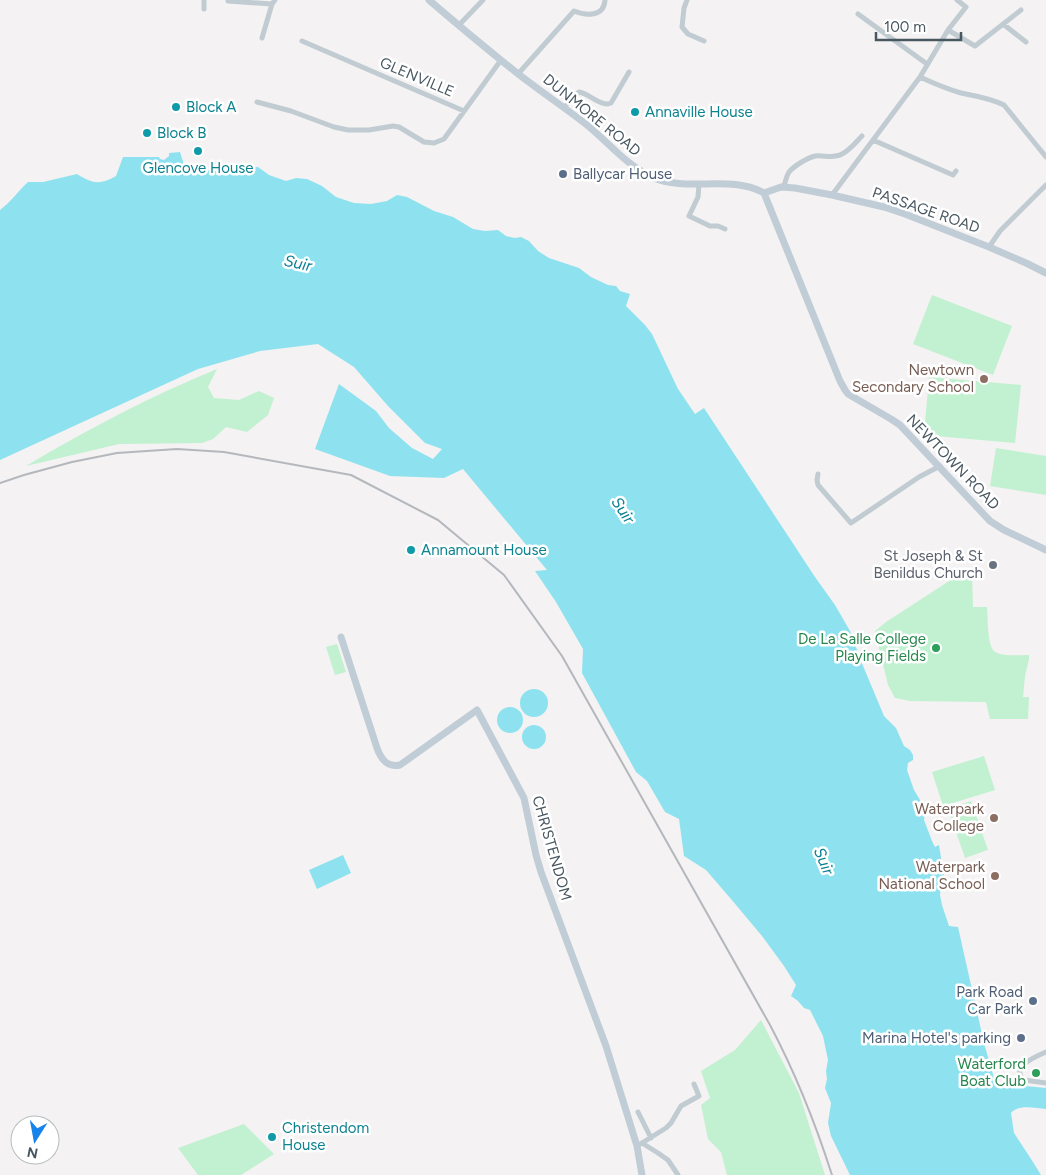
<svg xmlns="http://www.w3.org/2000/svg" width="1046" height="1175" viewBox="0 0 1046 1175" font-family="Figtree,sans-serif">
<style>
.green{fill:#c1f1d0}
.water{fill:#8ee2ef}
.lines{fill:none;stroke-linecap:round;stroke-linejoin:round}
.street{stroke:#c0cbd2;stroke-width:5}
.secondary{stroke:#c0ccd6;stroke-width:7}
.rail{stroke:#b4b8bd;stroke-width:2}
.culture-dot{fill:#0f9aa8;stroke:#fff;stroke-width:2}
.service-dot{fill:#5c6f8a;stroke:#fff;stroke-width:2}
.education-dot{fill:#8d6e63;stroke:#fff;stroke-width:2}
.worship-dot{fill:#6b7280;stroke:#fff;stroke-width:2}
.leisure-dot{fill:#2e9e5b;stroke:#fff;stroke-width:2}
.labels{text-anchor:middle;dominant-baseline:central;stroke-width:5;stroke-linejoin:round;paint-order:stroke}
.street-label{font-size:15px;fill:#495761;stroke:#fff}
.culture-label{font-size:15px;fill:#0d838f;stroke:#fff;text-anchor:start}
.service-label{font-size:15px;fill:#4e5e75;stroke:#fff;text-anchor:end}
.education-label{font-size:15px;fill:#785e54;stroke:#fff;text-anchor:end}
.worship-label{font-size:15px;fill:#5b616d;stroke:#fff;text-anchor:end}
.leisure-label{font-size:15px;fill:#27864d;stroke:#fff;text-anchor:end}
.water-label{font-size:16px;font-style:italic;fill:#0a8193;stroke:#fff}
</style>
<rect width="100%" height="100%" fill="#f4f2f2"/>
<path class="green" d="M932,295L1012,326L993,375L913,344Z
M217,369L208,387L214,398L239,400L259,391L274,398L268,415L247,432L226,427L213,439L202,443L119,444L26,466C88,429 151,396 217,369Z
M929,377L1021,385L1015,443L924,435Z
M996,448L1046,456V495L990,486Z
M963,572L972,574L973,607H987C988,617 987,644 994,651C1001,657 1020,655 1029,655V659L1025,676L1023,697H1029L1028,719H990L986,702L910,701L895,698L888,685L875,631L886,622Z
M337,644L346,672L335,675L326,647Z
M984,756L995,790L943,806L932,772Z
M971,801L988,850L965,858L948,809Z
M761,1020L799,1093L825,1175H727L721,1152L708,1139L701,1105L710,1098L701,1071L735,1050Z
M244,1124L274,1154L241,1175H198L178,1148Z"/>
<path class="water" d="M180,152L185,168L196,172L229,168L258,167L269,175L286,181L296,178L307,179L322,186L336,197L354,203L371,204L387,201L397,195L407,197L434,211L453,217L473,229L485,231L498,230L506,236L515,238L521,237L529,241L538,251L549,258L579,268L591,277L608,285L616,286L620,291L630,294L626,306L645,325L652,334L678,389L695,414L704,408L815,577L835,605L850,631L861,661L884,716L896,728L904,746L910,750L913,755V760L908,763L907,770L914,790L923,805L925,811L924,820L932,841L935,847L939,845L944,877L941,885L940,895L942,905L949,926L958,927L984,1043L994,1078L998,1083L1046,1088V1109C1035,1108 1018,1104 1011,1113L1014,1133L1033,1162L1041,1175H850L831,1136L828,1123L831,1103L825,1088L827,1079L826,1071L828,1060L823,1036L810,1010L804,1008L798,1001L791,996L796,985L784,966L762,936L731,899L706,870L684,856L679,819L665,812L647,781L636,772L582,673L583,649L556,602L535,571L547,570L463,469L444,478L390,476L315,449L339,384L376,411L389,428L412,448L433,459L442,449L425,443L388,406L354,367L318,344L260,351L198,369L0,460V210C11,202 18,191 28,182H43L77,174C93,184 100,185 116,176L123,157H159L160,159L164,160L169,156V153Z
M520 703a14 14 0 1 1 28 0a14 14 0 1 1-28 0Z
M497 720a13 13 0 1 1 26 0a13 13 0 1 1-26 0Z
M522 737a12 12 0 1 1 24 0a12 12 0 1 1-24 0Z
M343,855L351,873L317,889L309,870Z"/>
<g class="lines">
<path class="street" d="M687,0L684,8L682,27L688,34L704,41
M228,1L272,4
M204,9V0
M858,14L927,64
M1003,24L1026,42
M459,25L483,0
M948,30L975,46L1021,10
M262,38L272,4L275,0
M302,41L464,111
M518,74L574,11C586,16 604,17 605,0
M920,77C933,83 947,89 961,93C976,96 990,98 1004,105L1046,157
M257,102L291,111L334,127L348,130H369L393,126L399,127L424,142L434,143L444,139L501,60
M564,108L575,95L579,92C590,94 597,104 608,104L611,103L629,72
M873,140L953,175L956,171
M699,184L698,197L689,216L710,226H718L725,229
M784,187C785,182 786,177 789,172C794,166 807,158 815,156C825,155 833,159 842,154C850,150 856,142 862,136
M832,195L920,77L948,30L966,7L957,0
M989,247L1000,231L1046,185
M818,474L817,480L818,485L851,523L919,477L940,466
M1046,1052C1037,1056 1009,1067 1024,1080L1046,1083
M638,1112L651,1138
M642,1143L658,1153L668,1160L678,1175
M637,1146L666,1128L671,1123L681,1106L699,1096L694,1084"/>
<path class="secondary" d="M429,0C458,25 487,49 517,73C540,91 564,107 587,125C609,143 626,165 652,177C688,193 729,174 764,193
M764,193L840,381L845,390L848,394L891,419L900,425L990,521L1004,530L1046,550
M764,193L781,187L795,188L832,195L884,207L905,214L989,247L1026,263L1046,273
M341,637L377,748C381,759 387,768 400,765L477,710L524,798L536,855L541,872L606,1046L637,1146L642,1175"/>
<path class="rail" d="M0,483L24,475L72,462L117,453L177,449L224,452L351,475L438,520L504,575L562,656L770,1025C796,1074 815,1122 832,1175"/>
</g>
<g class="culture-dot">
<circle cx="176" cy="107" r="5"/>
<circle cx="635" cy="112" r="5"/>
<circle cx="147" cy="133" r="5"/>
<circle cx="198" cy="151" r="5"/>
<circle cx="411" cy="550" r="5"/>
<circle cx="272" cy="1137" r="5"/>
</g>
<g class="service-dot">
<circle cx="563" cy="174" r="5"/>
<circle cx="1033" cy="1001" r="5"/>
<circle cx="1021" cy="1038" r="5"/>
</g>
<g class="education-dot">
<circle cx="984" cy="379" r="5"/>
<circle cx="994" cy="818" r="5"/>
<circle cx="995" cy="876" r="5"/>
</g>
<circle class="worship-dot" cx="993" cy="565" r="5"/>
<g class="leisure-dot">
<circle cx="936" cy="648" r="5"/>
<circle cx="1036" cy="1073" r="5"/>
</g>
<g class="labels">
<g class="street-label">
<text transform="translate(417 77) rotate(23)">GLENVILLE</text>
<text transform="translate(592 115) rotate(39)">DUNMORE ROAD</text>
<text transform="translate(926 210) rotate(19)">PASSAGE ROAD</text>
<text transform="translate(953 462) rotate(46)">NEWTOWN ROAD</text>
<text transform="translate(552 848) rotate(74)">CHRISTENDOM</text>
</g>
<g class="culture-label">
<text x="186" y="107">Block A</text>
<text x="645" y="112">Annaville House</text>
<text x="157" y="133">Block B</text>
<text x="198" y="168" text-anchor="middle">Glencove House</text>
<text x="421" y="550">Annamount House</text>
<text x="282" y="1128">Christendom<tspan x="282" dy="17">House</tspan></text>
</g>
<g class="service-label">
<text x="573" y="174" text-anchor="start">Ballycar House</text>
<text x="1023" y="992">Park Road<tspan x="1023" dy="17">Car Park</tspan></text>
<text x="1011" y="1038">Marina Hotel's parking</text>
</g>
<g class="education-label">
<text x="974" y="370">Newtown<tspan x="974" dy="17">Secondary School</tspan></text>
<text x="984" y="809">Waterpark<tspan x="984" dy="17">College</tspan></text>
<text x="985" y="867">Waterpark<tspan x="985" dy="17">National School</tspan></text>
</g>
<g class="worship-label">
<text x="983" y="556">St Joseph &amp; St<tspan x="983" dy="17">Benildus Church</tspan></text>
</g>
<g class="leisure-label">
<text x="926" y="639">De La Salle College<tspan x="926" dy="17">Playing Fields</tspan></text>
<text x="1026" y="1064">Waterford<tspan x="1026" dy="17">Boat Club</tspan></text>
</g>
<g class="water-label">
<text transform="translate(298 263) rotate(12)">Suir</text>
<text transform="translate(623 510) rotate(56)">Suir</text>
<text transform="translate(824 861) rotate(67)">Suir</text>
</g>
</g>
<g transform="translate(35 1140) rotate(191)"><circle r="24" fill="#ffffff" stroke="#b6bcc0"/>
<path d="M0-4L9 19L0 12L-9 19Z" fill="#1683eb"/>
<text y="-8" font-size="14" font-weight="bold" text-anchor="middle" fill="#495761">N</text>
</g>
<path d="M876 32v8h85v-8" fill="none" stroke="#495761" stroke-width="2.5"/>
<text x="884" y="32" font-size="15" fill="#495761" stroke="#ffffff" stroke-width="4" paint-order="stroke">100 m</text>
</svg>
